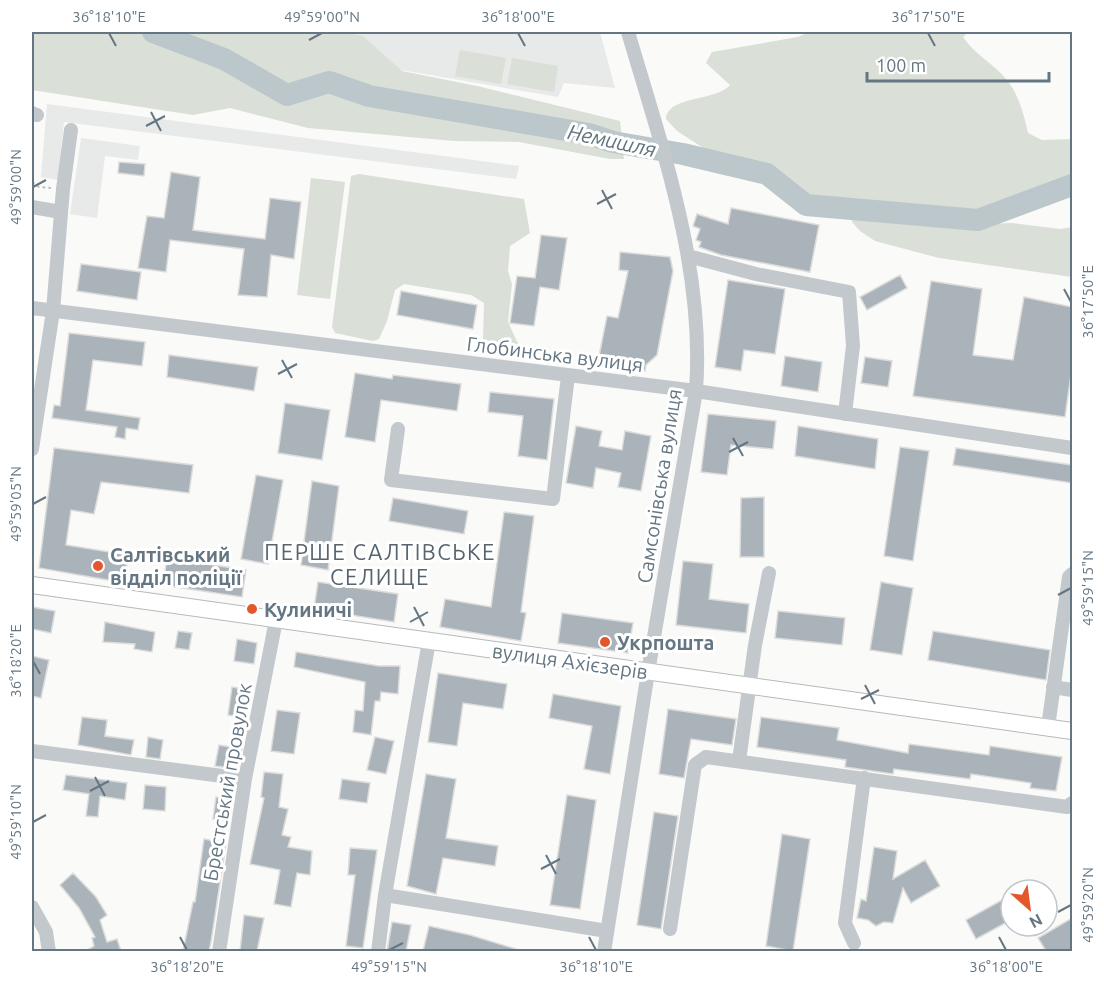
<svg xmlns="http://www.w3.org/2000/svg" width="1104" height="983" viewBox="0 0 1104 983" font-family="Ubuntu,sans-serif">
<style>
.built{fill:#e8e9e9}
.green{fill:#dadfd7}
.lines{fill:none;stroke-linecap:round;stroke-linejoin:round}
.river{stroke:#bbc7cb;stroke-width:22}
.building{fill:#aab3b9;stroke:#dcdcda;stroke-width:1.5}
.major-casing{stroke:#b5babe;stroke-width:18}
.path{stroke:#bbbfc2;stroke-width:2;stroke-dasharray:3 3;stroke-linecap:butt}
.minor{stroke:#c3c8cc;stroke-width:14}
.major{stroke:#fff;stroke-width:16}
.ticks{fill:none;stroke:#657683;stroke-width:2}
.poi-dot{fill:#e4572e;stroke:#fff;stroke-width:2}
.labels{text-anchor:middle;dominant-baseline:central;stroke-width:6;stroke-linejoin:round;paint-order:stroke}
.street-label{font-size:20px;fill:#657683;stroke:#fff}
.poi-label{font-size:20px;font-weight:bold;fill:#657683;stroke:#fff;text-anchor:start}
.water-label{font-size:21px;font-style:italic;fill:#60757c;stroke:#fff}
.quarter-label{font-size:22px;letter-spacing:1.5px;fill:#57646e;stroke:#fff}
.neatline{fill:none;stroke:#657683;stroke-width:2}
.ticks-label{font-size:15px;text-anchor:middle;fill:#657683}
</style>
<rect width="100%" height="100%" fill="#fafaf8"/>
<path class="built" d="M297,32H600L615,88L564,83L558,97L401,70Z
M47,104L519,166L516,179L64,122L58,180L41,177Z
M81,138L140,146L138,160L105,156L97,218L70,214Z"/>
<path class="green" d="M32,32H342L363,36L402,71L477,86L620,121L624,159H610L519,142L454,141L308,128L230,108L193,115L32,90Z
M809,32H968L963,37C975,55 994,64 1007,80C1019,95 1024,115 1028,133L1042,140L1072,139V178L1030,197L973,214L809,200L765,165L708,151L677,131L666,119C668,95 715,102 730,85L706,63L712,52L798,37Z
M460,50L506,58L501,84L455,76Z
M512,58L558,66L554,92L507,84Z
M359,174L524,199L530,233L510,246L508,271L512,284L508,322L520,348L509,356L486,354L483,340L484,303L471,295L404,284L395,290L387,321L379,339L373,341L335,333L332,327L351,176Z
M311,178L345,182L330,299L297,295Z
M862,214L968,225L1012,223L1060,229L1072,227V277L939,258L875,241L860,231L852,222V215Z"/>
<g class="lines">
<path class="river" d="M153,32L224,59L287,95L329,82L369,96L589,134L613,142L683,154L767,174L806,205L978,220L1072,185"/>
</g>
<path class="building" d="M119,162L145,164L144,176L118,173Z
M171,172L200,177L193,230L265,239L270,198L301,202L294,259L271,255L267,297L238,295L244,249L170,240L166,272L138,268L147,216L164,218Z
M731,208L819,225L810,272L721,255L699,247L701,242L696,240L700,229L693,226L697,214L728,224Z
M541,235L567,238L559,290L540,287L534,326L510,323L517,276L535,278Z
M620,252L670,257L673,271L657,355L646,365L645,371L623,368L624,360L599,356L607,316L618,318L628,271L619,270Z
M81,264L141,272L137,300L77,291Z
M900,275L907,288L867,310L860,297Z
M728,280L785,289L775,354L744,350L741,371L715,367Z
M931,281L982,289L973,355L1013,360L1024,297L1072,307V367L1065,417L913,396Z
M401,291L477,305L473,329L397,315Z
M69,333L145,342L142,366L93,360L86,410L140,418L138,430L126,428L125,439L115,437L117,427L52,418L54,405L60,406Z
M169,355L258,367L254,391L167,377Z
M785,356L822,362L818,392L781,386Z
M865,357L892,361L888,387L861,383Z
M355,373L392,379L393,375L461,384L457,411L381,400L375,442L345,437Z
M490,392L554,399L547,460L518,456L523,416L488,412Z
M285,403L330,410L322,460L278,453Z
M708,414L776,421L773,449L731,445L727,475L701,472Z
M576,426L602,431L599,446L622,450L625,431L651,436L641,491L618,487L621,473L596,468L593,488L566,483Z
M798,426L878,439L875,469L795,456Z
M900,447L929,451L913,561L884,556Z
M54,448L193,465L189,493L101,482L94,514L71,510L66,545L128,555L125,583L39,568Z
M956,448L1072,465V483L953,465Z
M256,475L283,480L268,564L241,559Z
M312,481L339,486L328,570L301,565Z
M764,497V557H740L741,498Z
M393,498L468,511L464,534L389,521Z
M504,512L534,516L521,612L526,613L521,641L440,627L445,599L491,607Z
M167,558L246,570L242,597L163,585Z
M683,561L713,564L709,599L749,604L746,633L676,625Z
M318,582L398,594L394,622L314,609Z
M881,582L913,588L902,655L870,650Z
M32,607L55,611L51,633L32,629Z
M778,611L845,618L842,645L775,638Z
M562,613L633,623L628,653L558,643Z
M105,622L155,632L152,652L134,649L135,644L103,642Z
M178,631L192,633L189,650L175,648Z
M933,631L1050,650L1046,680L928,660Z
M237,639L257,643L254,664L234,661Z
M296,652L379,666H400L398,694L381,692L380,701H375L371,735L353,732L355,710L363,711L365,682L294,667Z
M32,656L49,660L41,698L32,696Z
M438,673L507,684L503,709L463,703L457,746L428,742Z
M232,687L249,690L244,718L228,715Z
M553,694L621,706L610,774L584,769L592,726L549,718Z
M668,709L736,719L732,745L691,739L684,778L659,774Z
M277,710L300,713L294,754L271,751Z
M82,717L107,720L105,736L134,740L131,755L78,745Z
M761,717L839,728L837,740L908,753L909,744L989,755L990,746L1062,757L1056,791L1030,788L1031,783L971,774L970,779L894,769L893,774L845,767L846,760L757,747Z
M148,737L163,740L160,759L146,757Z
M375,737L394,741L386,774L367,770Z
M219,745L242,749L238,769L215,766Z
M264,772L283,774L279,807L288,809L282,835L291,837L288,847L312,851L310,875L297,873L291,907L274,904L280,870L250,864L264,798L261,797Z
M426,774L456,779L446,838L498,846L495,866L443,858L436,894L407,886Z
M66,775L127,783L125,800L100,796L98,817L86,816L89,794L63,790Z
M342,779L370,783L367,803L339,799Z
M145,785L166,787L165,811L143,809Z
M567,795L596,800L580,909L550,905Z
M216,797L233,800L229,822L213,819Z
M654,812L678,816L661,929L637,925Z
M782,834L810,839L793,951L766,946Z
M204,839L226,843L211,942L209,951H183L193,902H195Z
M874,847L897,851L893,879L925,860L940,886L911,903L903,888L893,923L884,922L876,926L868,920L857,918L861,899L866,901Z
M350,848L377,850L363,948L346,946L355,875H348Z
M73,873L96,897L107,915L100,920L107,942L117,939L121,951H85L94,946L92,938L95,937L79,908L60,885Z
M1011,895V920L976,939L966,920Z
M244,915L264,918L257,951H240Z
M1072,918V951H1046L1038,938Z
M392,922L411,925L406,951H387Z
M429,926L470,935L516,949L515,951H423Z"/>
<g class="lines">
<g class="major-casing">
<path id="major" d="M32,585L1072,731"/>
</g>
<path class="path" d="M32,182L39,187L51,188"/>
<path class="minor" d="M32,113L37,115
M32,207L61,212
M688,256L756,274L849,292L853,346L845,414
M32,308L696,391L1072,448
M398,429L391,480L553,499L568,376
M32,449L53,311L63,189L71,130
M1053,687L1072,690
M1048,727L1069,577L1072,574
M32,751L245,779
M739,761L755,645L769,573
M385,895L607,931
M32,907L46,932L49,952
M670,929L695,765L706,757L1067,807L1072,803
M854,943L845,923L864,778
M219,952L245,779L276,620
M378,952L385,895L429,641
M604,952L648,672L696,391C705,268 662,148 628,32"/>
<use href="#major" class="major"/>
</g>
<path class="ticks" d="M109,33L116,46M518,33L525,46M928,33L935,46M309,40L322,33M151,112L161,131M146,126L165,116M33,187L46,180M602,190L612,209M597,204L616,194M1064,289L1071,302M282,360L292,378M278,374L297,364M733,438L743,456M729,452L748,442M33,504L46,497M1058,595L1071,588M414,607L424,626M410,622L428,612M33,661L40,674M865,685L875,704M861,699L879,690M95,777L105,796M90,791L109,781M33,822L46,815M546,855L556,874M541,869L560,859M1058,912L1071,905M180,937L187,950M589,937L596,950M999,937L1006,950M389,950L403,943"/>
<g class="poi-dot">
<circle cx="98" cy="566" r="6"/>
<circle cx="252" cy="609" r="6"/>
<circle cx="605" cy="642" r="6"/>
</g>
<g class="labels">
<g class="street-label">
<text transform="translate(555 354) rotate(7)">Глобинська вулиця</text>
<text transform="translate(659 486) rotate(-81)">Самсонівська вулиця</text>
<text transform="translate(570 661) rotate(8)">вулиця Ахієзерів</text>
<text transform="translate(227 782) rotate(-80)">Брестський провулок</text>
</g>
<g class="poi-label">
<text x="110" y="554">Салтівський<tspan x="110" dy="23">відділ поліції</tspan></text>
<text x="264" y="609">Кулиничі</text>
<text x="617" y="642">Укрпошта</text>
</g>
<g class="water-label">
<text transform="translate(612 140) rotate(12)">Немишля</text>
</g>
<g class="quarter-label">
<text x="380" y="551">ПЕРШЕ САЛТІВСЬКЕ<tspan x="380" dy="25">СЕЛИЩЕ</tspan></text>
</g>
</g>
<rect width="1104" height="983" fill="none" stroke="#ffffff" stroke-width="66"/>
<g transform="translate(1029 908) rotate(152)"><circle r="28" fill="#ffffff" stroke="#c1c8cd" stroke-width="1.5"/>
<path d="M0-4.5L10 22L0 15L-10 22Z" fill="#e4572e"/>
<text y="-9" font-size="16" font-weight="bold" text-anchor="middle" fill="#657683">N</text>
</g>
<path d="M867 72v9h182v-9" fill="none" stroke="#657683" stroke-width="3"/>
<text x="876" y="72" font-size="18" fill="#657683" stroke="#ffffff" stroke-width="4.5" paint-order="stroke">100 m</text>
<rect x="33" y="33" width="1038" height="917" class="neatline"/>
<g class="ticks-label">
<text x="109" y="22">36°18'10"E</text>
<text x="322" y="22">49°59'00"N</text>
<text x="518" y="22">36°18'00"E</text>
<text x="928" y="22">36°17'50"E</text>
<text transform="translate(16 187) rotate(-90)" y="5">49°59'00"N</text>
<text transform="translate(1088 302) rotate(-90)" y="5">36°17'50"E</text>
<text transform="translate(16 504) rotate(-90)" y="5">49°59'05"N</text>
<text transform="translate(1088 588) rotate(-90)" y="5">49°59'15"N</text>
<text transform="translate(16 661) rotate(-90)" y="5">36°18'20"E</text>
<text transform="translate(16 822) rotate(-90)" y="5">49°59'10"N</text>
<text transform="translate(1088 905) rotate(-90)" y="5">49°59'20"N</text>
<text x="187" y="972">36°18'20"E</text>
<text x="389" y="972">49°59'15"N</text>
<text x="596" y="972">36°18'10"E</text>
<text x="1006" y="972">36°18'00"E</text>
</g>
</svg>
